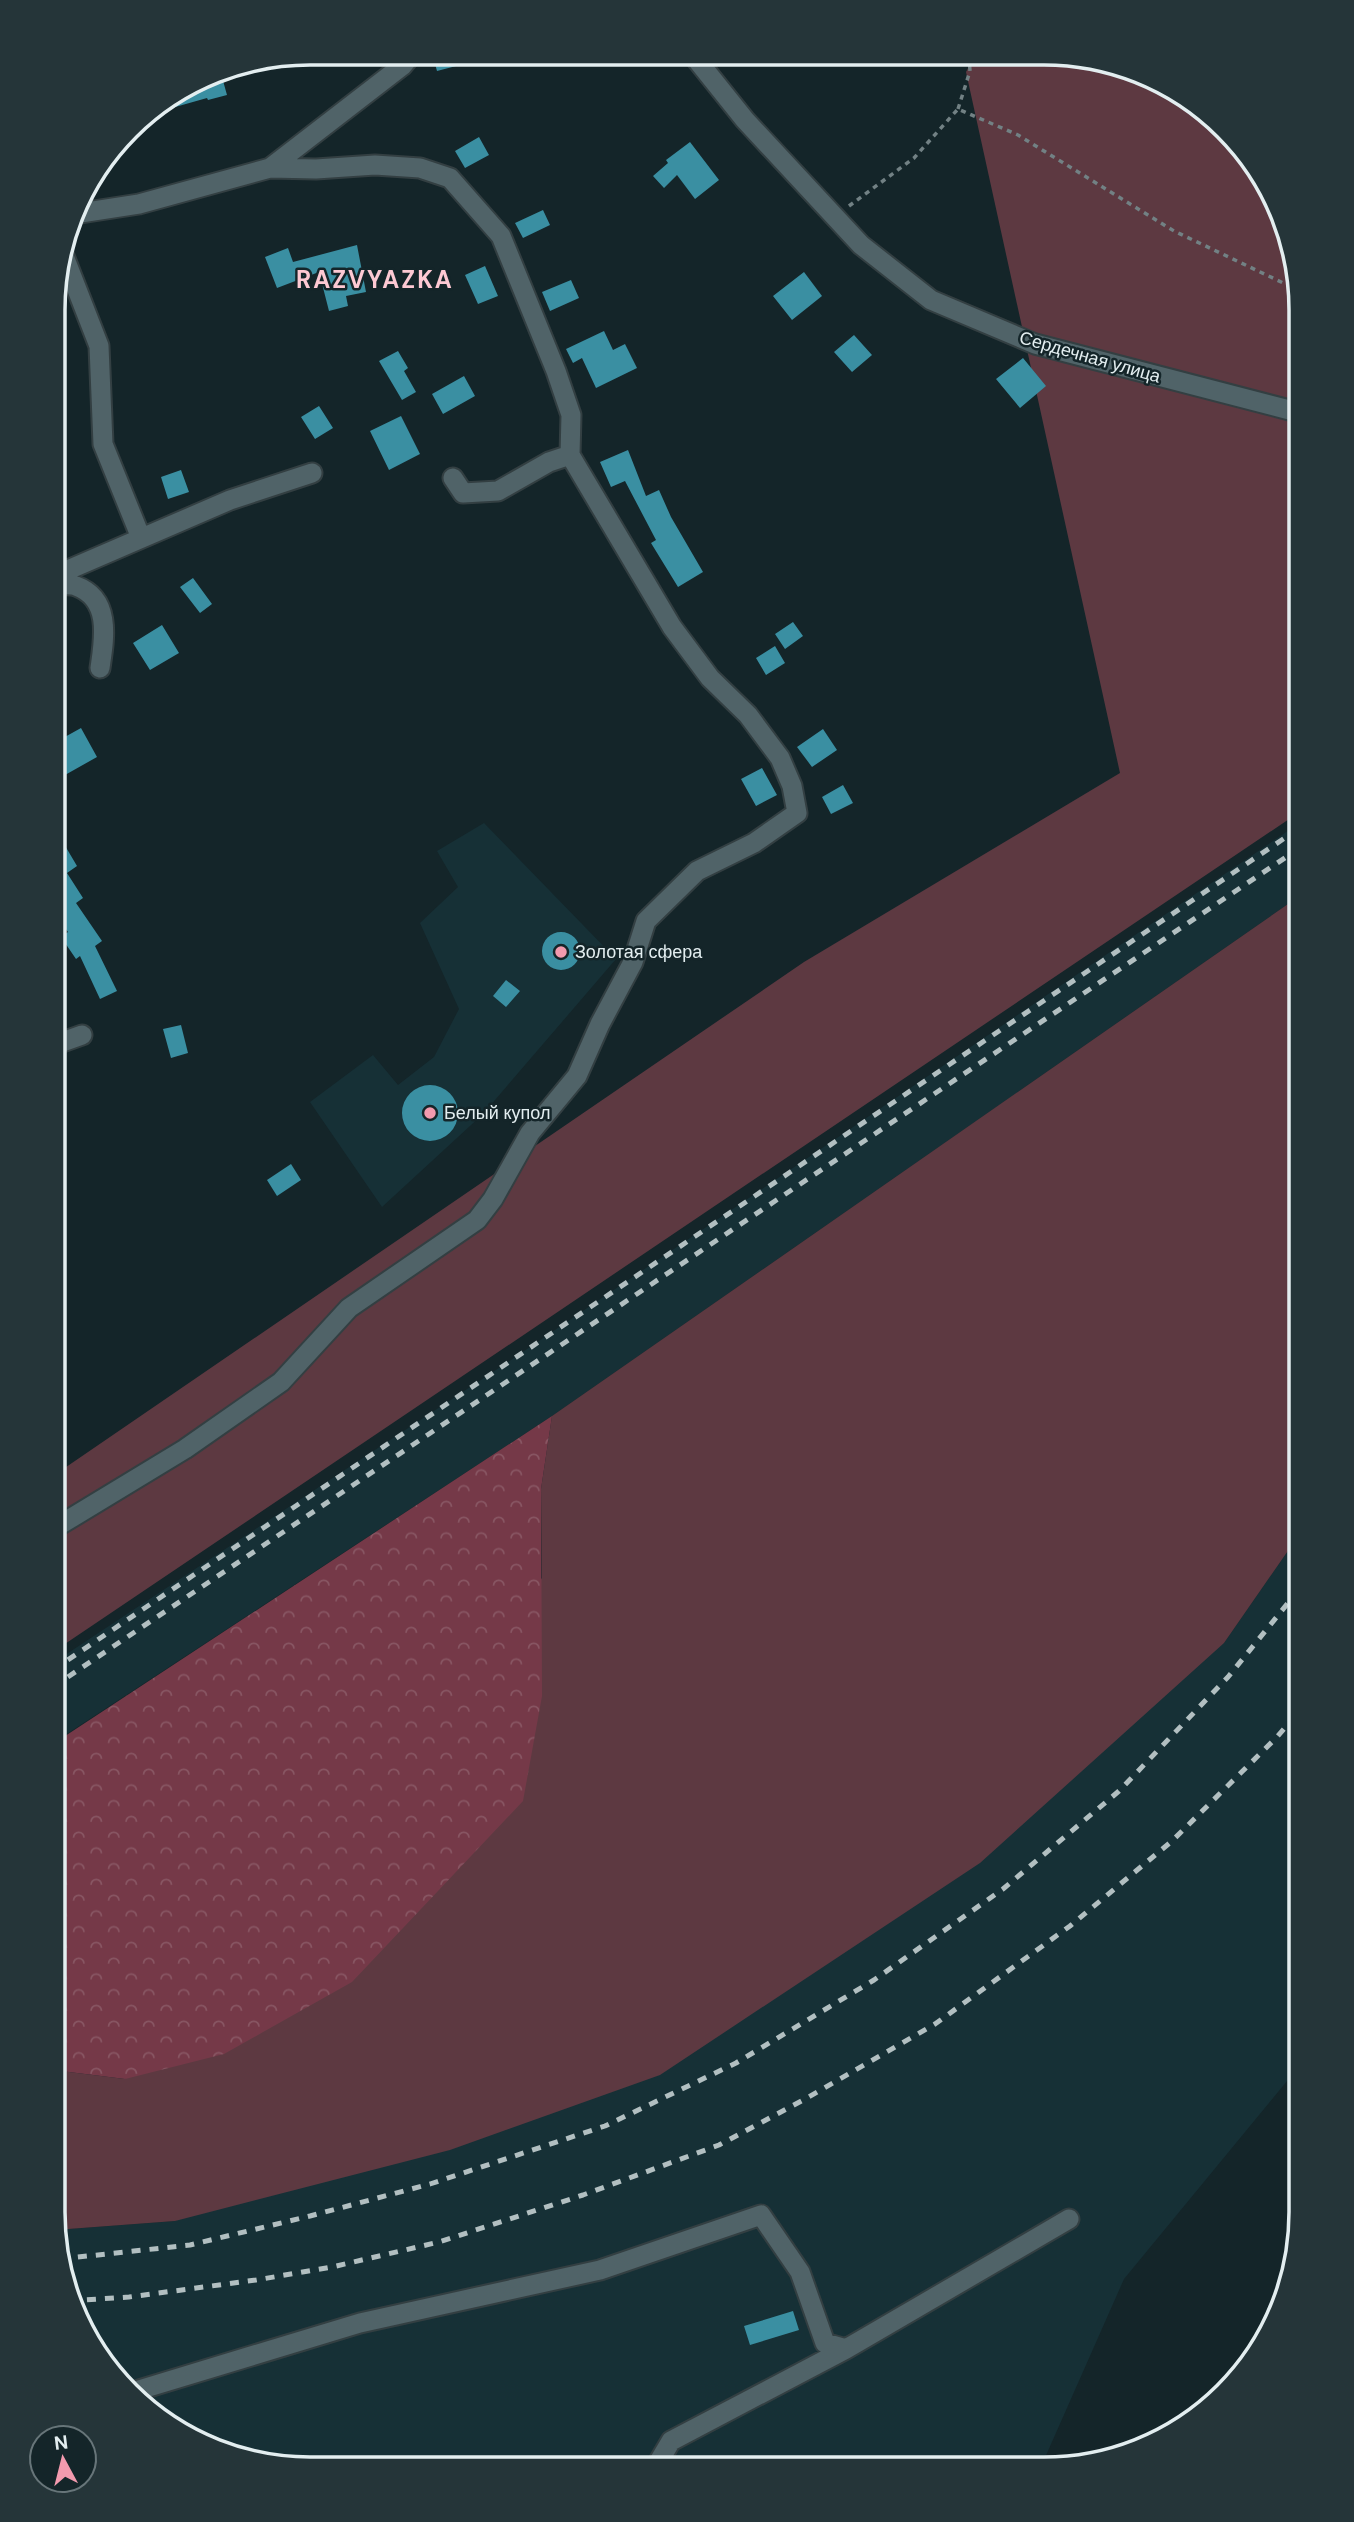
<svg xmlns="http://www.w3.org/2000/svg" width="1354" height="2522" viewBox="0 0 1354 2522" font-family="'DM Sans',sans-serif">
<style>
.built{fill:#163036}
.grass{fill:#5d3941}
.forest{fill:url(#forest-crowns)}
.building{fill:#3a8fa2}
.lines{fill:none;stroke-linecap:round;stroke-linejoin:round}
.minor-casing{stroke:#333f42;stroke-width:23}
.path{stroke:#728184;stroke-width:3.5;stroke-dasharray:5 5;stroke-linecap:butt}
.minor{stroke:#506368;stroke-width:19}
.rail{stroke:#b2bfc1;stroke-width:5;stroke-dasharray:9 9;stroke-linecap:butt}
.poi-dot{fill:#f29aae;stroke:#142529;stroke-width:2.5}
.labels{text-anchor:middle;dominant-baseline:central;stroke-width:5;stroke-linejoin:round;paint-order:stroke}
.street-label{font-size:18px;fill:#e3eef0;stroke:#142529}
.poi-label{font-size:18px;fill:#e3eef0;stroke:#142529;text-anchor:start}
.district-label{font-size:24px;font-weight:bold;letter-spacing:2px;fill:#fdc9d3;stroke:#142529}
.rim{fill:none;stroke:#e3eef0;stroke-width:3.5}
</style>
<defs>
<pattern id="forest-crowns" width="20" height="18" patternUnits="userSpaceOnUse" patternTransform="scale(1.75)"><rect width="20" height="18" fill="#753948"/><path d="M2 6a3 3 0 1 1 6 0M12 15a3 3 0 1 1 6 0" fill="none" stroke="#885663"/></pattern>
</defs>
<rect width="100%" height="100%" fill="#142529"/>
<path class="built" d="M1301,822V895L555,1414L53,1743V1663L508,1362Z
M484,823L616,959L483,1114L382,1207L310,1102L373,1055L398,1085L434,1057L459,1009L420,923L458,887L437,851Z
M1301,1532V2064L1124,2279L1040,2469L276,2467L196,2443L140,2406L96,2356L66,2295L55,2230L175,2221L1224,1643Z"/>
<path class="grass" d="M974,57H1094L1158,79L1214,116L1258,166L1288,227L1301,310V811L53,1652V1476L804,962L1120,773L966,72Z
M1301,895V1532L1224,1643L980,1863L660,2075L450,2150L175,2221L55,2230L53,2212V2070L125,2079L542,1578L541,1489L552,1416Z"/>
<path class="forest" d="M552,1416L541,1489L542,1696L523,1801L352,1982L224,2054L125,2079L53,2070V1744Z"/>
<path class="building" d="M432,53L483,54V59L437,71Z
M220,70L227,95L208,100L207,98L154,113L152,109L212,72Z
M479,137L489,155L465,168L455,151Z
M690,142L719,180L695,199L677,175L664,188L653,176L668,163L666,160Z
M543,210L550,225L523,238L515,223Z
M357,245L366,292L346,296L348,306L329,311L319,272L277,288L265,257L288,248L293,262Z
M485,266L498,296L478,304L465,275Z
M804,272L822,296L792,320L773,296Z
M571,280L579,298L550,311L542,292Z
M604,331L613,350L625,344L637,368L596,388L582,358L573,363L566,349Z
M854,335L872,355L852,372L834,352Z
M398,351L408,368L404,371L416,392L402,400L379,361Z
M1023,358L1046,386L1020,408L996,379Z
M464,376L475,396L443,414L432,394Z
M319,406L333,428L315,439L301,417Z
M401,416L420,454L389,470L370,431Z
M628,450L646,496L659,490L671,517L703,572L678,587L651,543L656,540L625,481L611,487L600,462Z
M181,470L189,492L168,499L161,477Z
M193,578L212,604L200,613L180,587Z
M793,622L803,636L785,649L775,634Z
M162,625L179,653L150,670L133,643Z
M775,646L785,663L766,675L756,658Z
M81,728L97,757L65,775L54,756V743Z
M823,729L837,750L812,767L797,747Z
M762,768L777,795L756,806L741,779Z
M843,785L853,803L831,814L822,797Z
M64,844L77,866L67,873L83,898L76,903L102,941L95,946L117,991L100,999L80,956L76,959L61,937L68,932L54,912V851Z
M542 951a19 19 0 1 1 38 0a19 19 0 1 1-38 0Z
M506,980L520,991L506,1007L493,996Z
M181,1025L188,1053L171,1058L163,1029Z
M402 1113a28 28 0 1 1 56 0a28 28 0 1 1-56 0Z
M291,1164L301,1180L277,1196L267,1180Z
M793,2311L799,2330L750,2345L744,2326Z"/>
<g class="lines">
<g class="minor-casing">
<path id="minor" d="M693,55L745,120L861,245L931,300L1035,344L1301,413
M270,168L402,66L413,53
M62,251L99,346L103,444L141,538
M453,478L463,493L498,491L549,462L570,455
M54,576L230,500L312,473
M54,584C61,585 70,584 76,586C112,599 104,640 100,668
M54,1045L82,1035
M53,1529L185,1449L281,1382L349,1308L477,1220L493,1199L530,1133L577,1076L600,1024L633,962L646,921L697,871L754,843L797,813L792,786L780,758L748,715L710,678L672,627L570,455L571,415L556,371L501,236L450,178L420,168L375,165L316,169L270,168L139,204L74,214
M129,2393L360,2323L600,2270L761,2215L800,2272L825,2343L846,2349L1069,2219
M655,2468L671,2441L846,2349"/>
</g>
<path class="path" d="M958,109L970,71L969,57
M849,206L914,158L958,109L1018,135L1174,231L1298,290"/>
<use href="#minor" class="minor"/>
<path class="rail" d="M53,1670L1301,827
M53,1687L1301,847
M60,2259L190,2245L310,2216L430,2184L605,2126L736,2063L874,1980L1003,1889L1119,1791L1228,1677L1301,1587
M69,2301L129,2297L256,2280L332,2267L439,2242L583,2195L719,2145L807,2098L935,2024L1070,1926L1172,1841L1277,1737L1301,1709"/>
</g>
<g class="poi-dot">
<circle cx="561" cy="952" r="7"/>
<circle cx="430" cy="1113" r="7"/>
</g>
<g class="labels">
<g class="street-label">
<text transform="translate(1090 357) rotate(16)">Сердечная улица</text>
</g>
<g class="poi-label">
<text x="575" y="952">Золотая сфера</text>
<text x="444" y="1113">Белый купол</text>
</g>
<g class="district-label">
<text x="375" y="279">RAZVYAZKA</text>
</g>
</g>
<path d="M0 0H1354V2522H0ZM310 65H1044A245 245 0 0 1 1289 310V2212A245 245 0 0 1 1044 2457H310A245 245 0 0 1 65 2212V310A245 245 0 0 1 310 65Z" fill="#253539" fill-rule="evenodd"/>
<path class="rim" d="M310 65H1044A245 245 0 0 1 1289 310V2212A245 245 0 0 1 1044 2457H310A245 245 0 0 1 65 2212V310A245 245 0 0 1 310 65Z"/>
<g transform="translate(63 2459) rotate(353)"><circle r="33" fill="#142529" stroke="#677579" stroke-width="2"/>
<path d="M0-5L12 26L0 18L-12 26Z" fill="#f29aae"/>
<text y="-10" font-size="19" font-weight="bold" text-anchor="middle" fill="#e3eef0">N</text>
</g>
</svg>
